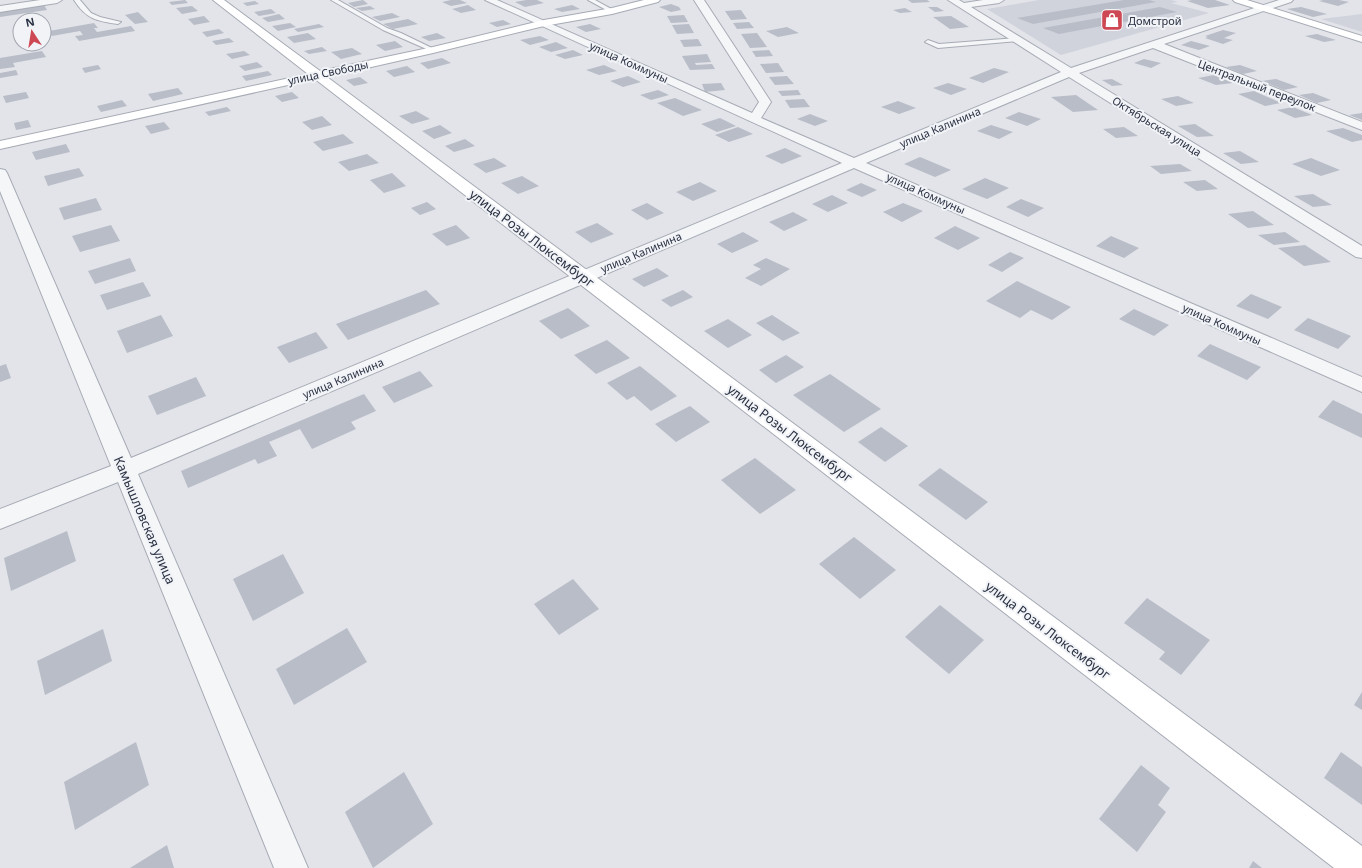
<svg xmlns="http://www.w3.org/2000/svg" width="1362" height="868" viewBox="0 0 1362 868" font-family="'Noto Sans',sans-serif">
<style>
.built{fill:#d0d3dc}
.building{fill:#b9bdc7}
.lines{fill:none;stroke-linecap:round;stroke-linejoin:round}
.lane-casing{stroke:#a7abb4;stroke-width:2}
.street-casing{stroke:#a7abb4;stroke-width:2}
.secondary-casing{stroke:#a7abb4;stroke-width:2}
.lane{fill:#f4f6f8;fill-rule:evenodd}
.street{fill:#f4f6f8;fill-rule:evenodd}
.secondary{fill:#fff;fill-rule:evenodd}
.labels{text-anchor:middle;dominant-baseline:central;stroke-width:4;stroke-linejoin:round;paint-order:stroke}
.far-poi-label{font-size:11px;fill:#2a3142;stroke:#f1f3f7;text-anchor:start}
.far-street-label{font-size:11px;fill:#2a3142;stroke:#f1f3f7}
.street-label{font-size:13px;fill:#2a3142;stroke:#f1f3f7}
</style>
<rect width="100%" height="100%" fill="#e2e4ea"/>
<path class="built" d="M1039,0H1171L1178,2L1171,3L1209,13L1061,55L987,9Z
M1362,14V32L1321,19Z"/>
<path class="building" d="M185,0L188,3L172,5L169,2Z
M363,0L368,4L354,7L348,3Z
M451,0H460L467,3L451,6L442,2Z
M526,0H537L544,3L525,7L515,2Z
M908,0H927L930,2L912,3Z
M1124,0H1149L1156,2L1033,24L1017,18Z
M1192,0H1215L1230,5L1208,8L1187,1Z
M1323,0H1339L1349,2L1338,6L1319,1Z
M255,1L259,4L247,6L243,3Z
M671,4L679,7L681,10L671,12L659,7Z
M44,5L47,10L0,17V12Z
M468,5L476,10L461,13L452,9Z
M572,5L580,9L562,12L554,9Z
M192,6L198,11L182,14L176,8Z
M370,6L375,9L362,11L356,8Z
M928,7H937L944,11L935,12Z
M1160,7L1177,12L1059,34L1043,28Z
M1301,7L1327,14L1313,17L1287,9Z
M905,8L912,12L900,13L893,10Z
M271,9L276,13L259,16L254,12Z
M741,10L747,19L731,20L725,11Z
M138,12L148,22L135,24L125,15Z
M392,13L400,17L380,21L372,17Z
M279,14L285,19L268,22L262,18Z
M684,15L688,22L671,23L667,16Z
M204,16L210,22L194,25L188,19Z
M951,16L969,27L950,29L933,17Z
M408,19L418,24L393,29L383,24Z
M503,20L511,24L497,27L489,23Z
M749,22L754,28L737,29L733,23Z
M94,23L98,28H94L97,32L131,26L135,31L79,41L75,36L83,35L80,31L52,36L49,31Z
M290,23L296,27L278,31L272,26Z
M319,24L324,27L298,32L294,29Z
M590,24L601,29L586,32L576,27Z
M689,24L694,33L677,34L672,25Z
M787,27L799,33L778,37L766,31Z
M219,29L224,33L207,37L202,32Z
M1223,30L1236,33L1224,38L1233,40L1223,44L1205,38L1208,37L1205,36Z
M308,33L316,39L294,43L287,37Z
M437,33L446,38L429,41L421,37Z
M757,33L767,47L750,48L741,34Z
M1317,34L1336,40L1324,42L1305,36Z
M540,36L549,40L530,45L520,40Z
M229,38L234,42L216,45L212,41Z
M698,39L702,46L684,47L680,40Z
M395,41L403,47L385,51L376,45Z
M1191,41L1210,46L1199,50L1181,45Z
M556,42L568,48L551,52L539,47Z
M322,47L327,51L309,54L304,51Z
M352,48L362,54L341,59L331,52Z
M573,50L583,55L565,59L555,55Z
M769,50L773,56L756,57L752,51Z
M42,51L46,57L13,63L15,67L0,69V58Z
M244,51L250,55L232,59L226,54Z
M707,54L711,62L695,63L696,65L712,64L715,69L690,70L682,56Z
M442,58L451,63L428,69L420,63Z
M1144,59L1161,63L1151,68L1134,63Z
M257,62L263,67L245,71L239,66Z
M778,63L784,72L766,73L760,64Z
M98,65L101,69L85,73L82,68Z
M604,65L617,71L599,75L586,70Z
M1240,65L1257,71L1243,74L1226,67Z
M407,66L415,72L394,77L386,71Z
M994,68L1009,72L983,83L969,78Z
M16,70L18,75L0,78V73Z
M268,71L272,75L246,81L242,76Z
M1214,75L1233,83L1216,85L1198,78Z
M628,76L641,82L623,87L610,81Z
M787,76L794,84L775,85L769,77Z
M360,77L368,83L354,86L346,80Z
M1112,79L1123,85L1112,86L1102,80Z
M1276,79L1298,87L1284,90L1262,81Z
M721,83L725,90L705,92L702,84Z
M948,83L967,89L951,95L933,88Z
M178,88L183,94L153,101L148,94Z
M658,90L669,95L651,100L640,95Z
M798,90L801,95L782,96L778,91Z
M1254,91L1281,103L1265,106L1238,94Z
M26,92L29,98L6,103L3,96Z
M292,92L299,98L282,102L275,96Z
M1313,93L1331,100L1317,103L1299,95Z
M1076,95L1098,110L1073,112L1051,97Z
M1178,96L1194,103L1176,106L1161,99Z
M675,98L702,110L683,116L657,103Z
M804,99L810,107L790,108L785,100Z
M122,100L127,106L101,112L97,106Z
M898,101L916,108L899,114L881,107Z
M227,107L231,111L209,116L205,112Z
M1293,107L1312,115L1295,118L1277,110Z
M416,111L430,119L412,124L399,116Z
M1019,112L1041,119L1027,126L1005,118Z
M1362,113V120L1349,115Z
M810,114L828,121L815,126L797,119Z
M322,116L332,125L312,130L302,122Z
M720,118L736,126L717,132L701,124Z
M28,120L31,127L16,130L14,123Z
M164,122L170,129L151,134L145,126Z
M1195,124L1214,136L1197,137L1178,126Z
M440,125L452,133L434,139L422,131Z
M991,125L1013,132L999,139L977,131Z
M738,127L753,134L729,142L715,135Z
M1124,127L1138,136L1116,138L1103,129Z
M1343,128L1362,135V140L1352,142L1326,131Z
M343,134L354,143L323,151L313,142Z
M465,139L475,146L454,152L445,146Z
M66,144L70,152L36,160L32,152Z
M785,148L802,156L782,164L765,156Z
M1240,151L1259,162L1241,164L1223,153Z
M367,154L379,163L349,171L338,162Z
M920,157L951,170L935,177L904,164Z
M494,158L507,166L486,173L473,164Z
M1311,158L1340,170L1321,176L1292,164Z
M1180,164L1192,171L1161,174L1150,166Z
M79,168L84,176L48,186L44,176Z
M392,173L406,186L384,193L370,180Z
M522,176L539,186L518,194L501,183Z
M985,178L1009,188L987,199L962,189Z
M1205,180L1218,189L1197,191L1183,182Z
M700,182L717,191L693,201L676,192Z
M861,183L877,190L862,197L846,190Z
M1313,194L1332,205L1313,207L1294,196Z
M832,195L848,203L828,212L812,204Z
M96,198L102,210L64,220L59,208Z
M1021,199L1044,208L1028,217L1006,207Z
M427,202L436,209L420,215L411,208Z
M647,203L664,213L647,220L631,210Z
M903,203L923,211L902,222L883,212Z
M1253,211L1274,225L1248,228L1228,214Z
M793,212L808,220L784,231L769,222Z
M597,223L614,234L591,243L575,232Z
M111,225L120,241L80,252L72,236Z
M456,225L470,238L447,246L432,234Z
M955,226L980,238L958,250L934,238Z
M743,232L759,241L732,253L717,244Z
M1285,232L1300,242L1274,245L1258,235Z
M1111,236L1139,248L1124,258L1096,246Z
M1305,245L1331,262L1304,266L1278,248Z
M1010,252L1024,258L1002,272L988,265Z
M130,258L136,271L95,284L88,271Z
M766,258L790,269L761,286L745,278L761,269L753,265Z
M657,268L669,276L644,287L632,279Z
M1017,281L1071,307L1052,320L1031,310L1020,318L986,301Z
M143,282L151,296L107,310L100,295Z
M426,290L440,304L348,340L336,324Z
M683,290L693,297L671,307L661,300Z
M1251,294L1282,307L1268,319L1236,306Z
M568,308L590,326L561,339L539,321Z
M1134,309L1169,325L1154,336L1119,319Z
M161,315L173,336L127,353L117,331Z
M772,315L800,333L783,341L756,323Z
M1308,318L1351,336L1338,349L1294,330Z
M728,319L752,335L728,348L704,331Z
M316,332L328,348L289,363L277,347Z
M607,340L630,358L596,374L574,355Z
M1210,344L1261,367L1247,380L1197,356Z
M786,355L804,367L776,383L759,370Z
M6,364L11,378L0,382V366Z
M640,366L660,382L677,396L651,411L634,396L627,400L607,383Z
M420,371L433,386L394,403L382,387Z
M830,374L881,409L844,432L793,395Z
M196,377L206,396L157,415L148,396Z
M364,394L376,411L351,422L356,429L312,449L300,429L269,442L277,456L258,464L255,459L188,488L181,471Z
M1333,400L1362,414V438L1318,417Z
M690,406L710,422L676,442L655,424Z
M881,427L908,446L885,462L858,442Z
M755,458L796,490L760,514L721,480Z
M940,468L988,502L966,520L918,485Z
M67,531L76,561L11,591L4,558Z
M854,537L896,570L860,599L819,564Z
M283,554L304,593L253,621L233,579Z
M573,579L599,609L559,635L534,604Z
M1147,598L1210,640L1181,675L1159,659L1165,652L1124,623Z
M940,605L984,640L949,674L905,637Z
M347,628L367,662L294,705L276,669Z
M103,629L112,661L45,695L37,661Z
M1362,692V710L1354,705Z
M136,742L149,785L75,830L64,782Z
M1341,752L1362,767V805L1324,778Z
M1141,765L1170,788L1158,805L1166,812L1137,852L1099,819Z
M404,772L433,824L373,868L345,812Z
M167,845L174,868H130Z
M1253,861L1262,868H1249Z"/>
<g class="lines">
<g class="lane-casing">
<path id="lane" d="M74,0H80L91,13L100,17L121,22L118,24C97,21 86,19 74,0Z
M331,0H338L387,28L401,33L436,50L431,51L383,30Z
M588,0H595L615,11L610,12Z
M1017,38L1020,40L1019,41L938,48L925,42L928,40L939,44Z"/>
</g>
<g class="street-casing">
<path id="street" d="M40,0H62L57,3L0,12V6Z
M485,0H497L752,113L759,102L694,0H704L771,102L761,118L854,158L1061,72L948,0H959L964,3L983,0H1004L999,3L971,7L1071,68L1279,0H1293L1291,2L1164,44L1362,122V130L1153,48L1079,73L1362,246V258L1356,257L1069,77L866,163L1362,377V392L854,168L138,474L308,868H274L118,482L0,529V509L111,466L0,191V169L5,170L7,173L131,458L842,163Z"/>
</g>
<g class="secondary-casing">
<path id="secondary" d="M213,0H224L320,71L433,47L544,20L612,8L644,0H660L658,2L612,14L544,26L433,53L327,77L1362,846V868H1334L315,79L0,149V141L308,74Z
M1233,0H1247L1362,36V42L1235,2Z"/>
</g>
<use href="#lane" class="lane"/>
<use href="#street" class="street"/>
<use href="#secondary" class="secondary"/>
</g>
<defs>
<g id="shop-square" transform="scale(1.15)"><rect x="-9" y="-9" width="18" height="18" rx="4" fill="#cd4853" stroke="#f1f3f7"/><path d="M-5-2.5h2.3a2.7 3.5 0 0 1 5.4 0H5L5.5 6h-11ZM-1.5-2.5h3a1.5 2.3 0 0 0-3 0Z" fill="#fff"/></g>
</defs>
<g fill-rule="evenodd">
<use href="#shop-square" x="1112" y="20"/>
</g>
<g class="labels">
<g class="far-poi-label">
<text x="1128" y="20">Домстрой</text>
</g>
<g class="far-street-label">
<text transform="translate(629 62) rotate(24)">улица Коммуны</text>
<text transform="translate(328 72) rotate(-12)">улица Свободы</text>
<text transform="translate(1257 85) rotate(21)">Центральный переулок</text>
<text transform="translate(1157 126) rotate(32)">Октябрьская улица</text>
<text transform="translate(940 127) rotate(-23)">улица Калинина</text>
<text transform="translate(926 193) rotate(24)">улица Коммуны</text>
<text transform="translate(641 252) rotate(-23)">улица Калинина</text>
<text transform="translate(1222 324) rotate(24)">улица Коммуны</text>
<text transform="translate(343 378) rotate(-23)">улица Калинина</text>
</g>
<g class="street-label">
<text transform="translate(532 238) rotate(37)">улица Розы Люксембург</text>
<text transform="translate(790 433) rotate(37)">улица Розы Люксембург</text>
<text transform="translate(145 520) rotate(67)">Камышловская улица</text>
<text transform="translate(1048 630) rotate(37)">улица Розы Люксембург</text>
</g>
</g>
<g transform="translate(32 32) rotate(348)"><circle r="19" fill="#f1f3f7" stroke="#a1a5af"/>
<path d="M0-3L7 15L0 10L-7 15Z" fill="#cd4853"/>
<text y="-6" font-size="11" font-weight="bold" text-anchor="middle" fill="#2a3142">N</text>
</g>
</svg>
